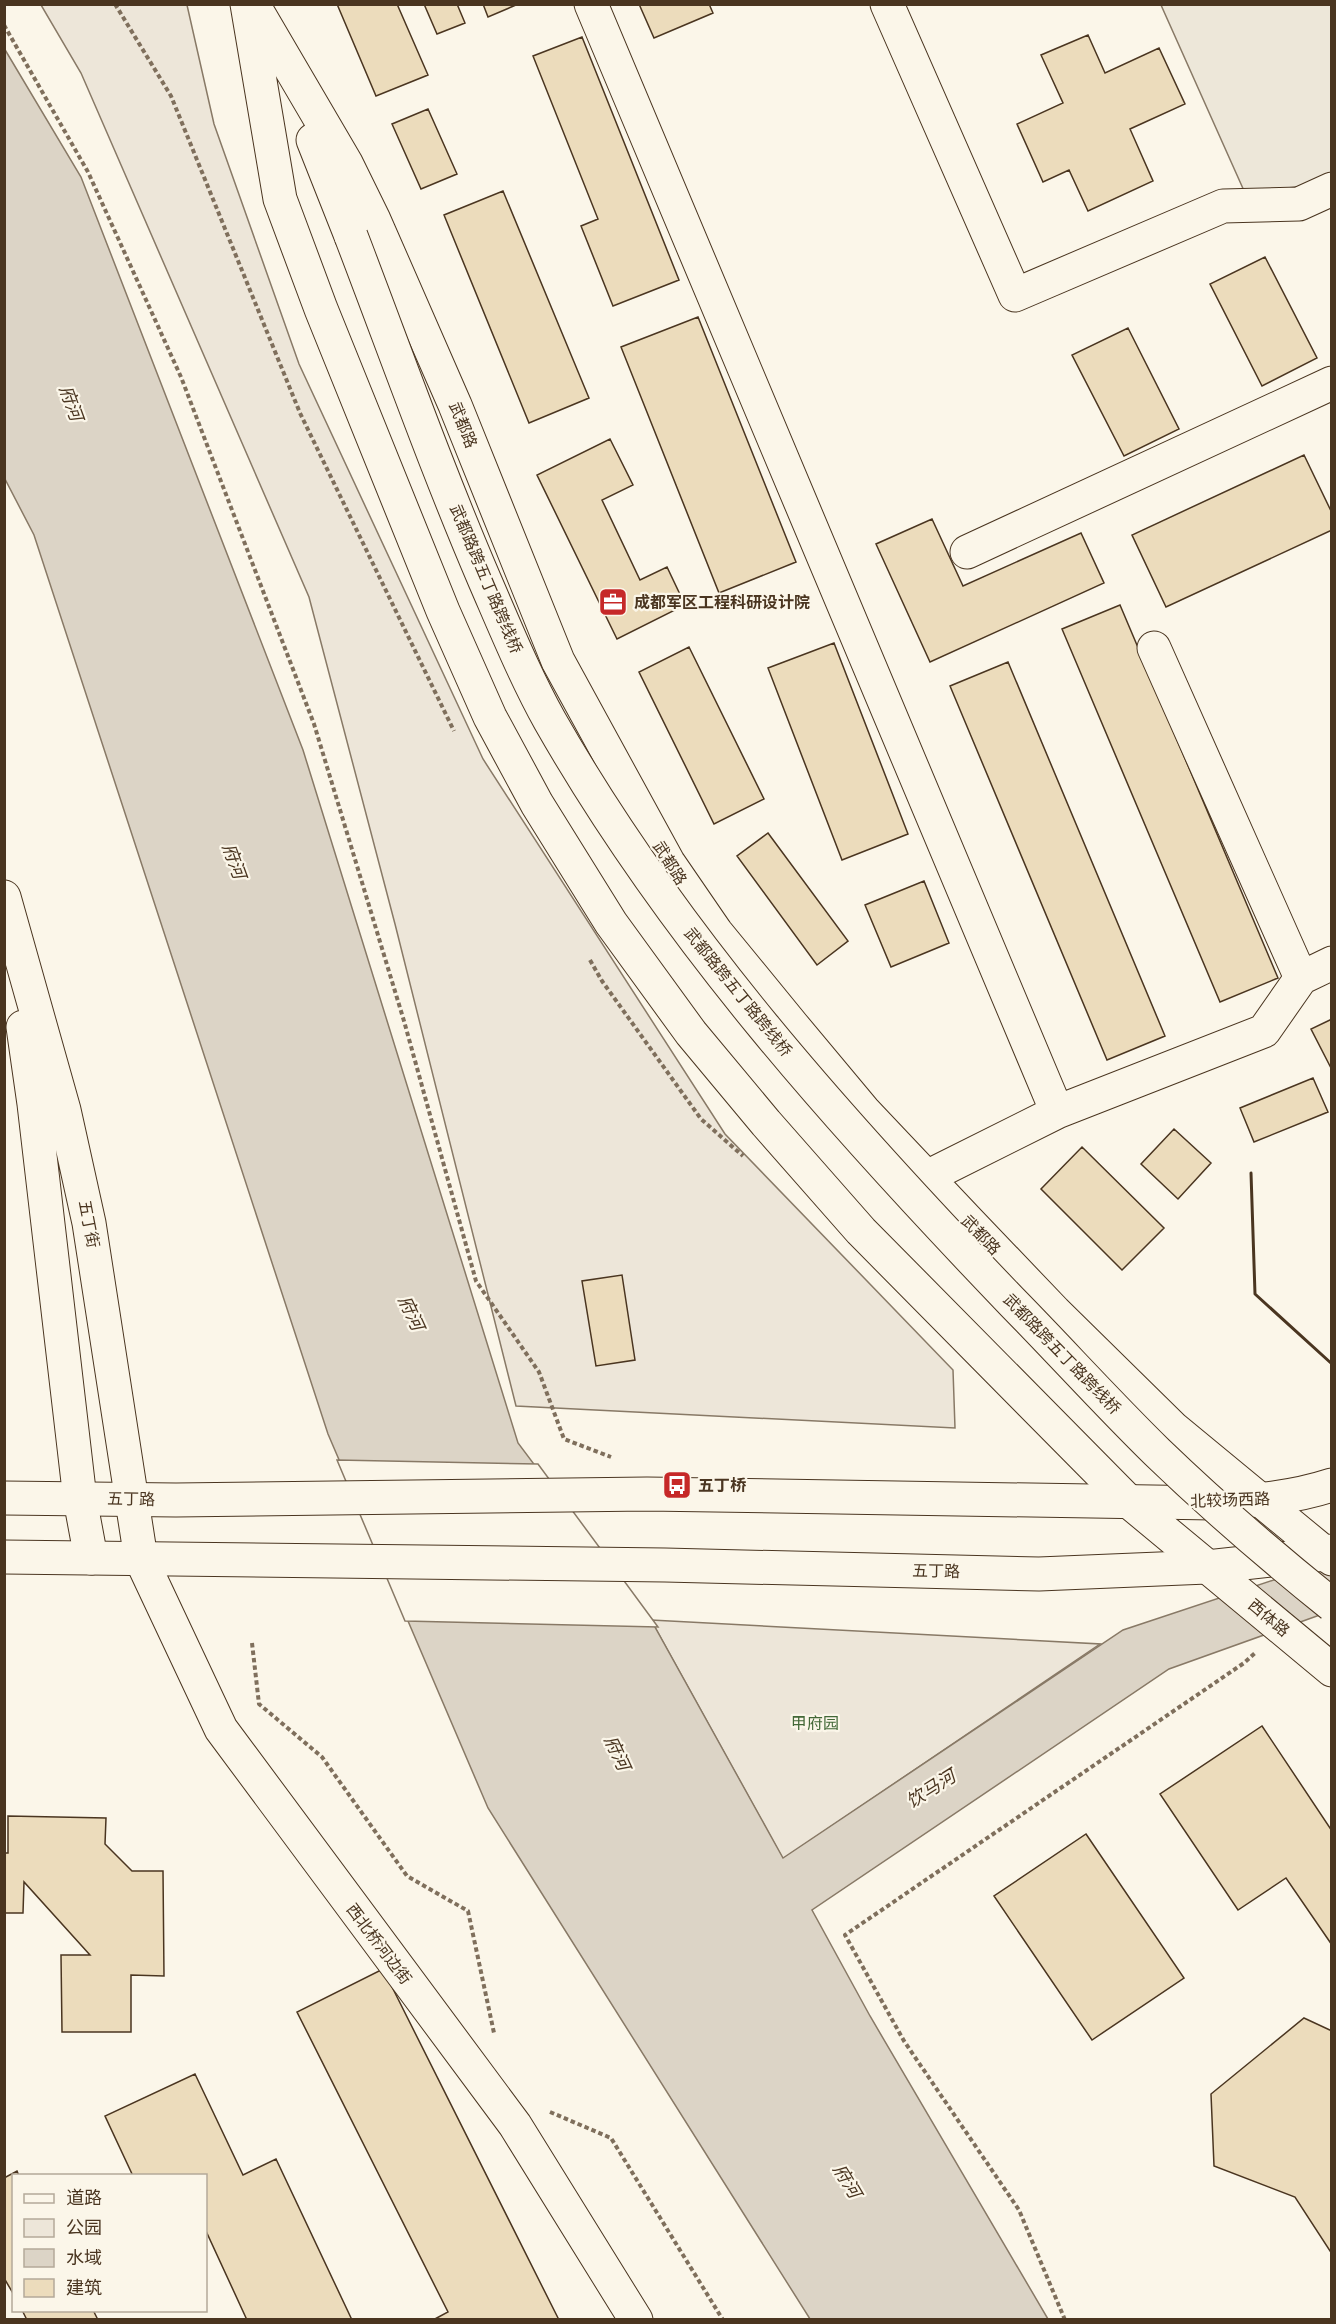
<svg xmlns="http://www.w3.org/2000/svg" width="1336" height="2324" viewBox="0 0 1336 2324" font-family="Helvetica,'Noto Sans SC',sans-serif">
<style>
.green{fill:#ede6d9;stroke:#887966;stroke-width:1.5}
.parking{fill:#ede7d9;stroke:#887966;stroke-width:1.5}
.water{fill:#dcd4c6;stroke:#887966;stroke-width:1.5}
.pier{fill:#fbf6e9;stroke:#887966;stroke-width:1.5}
.building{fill:#ecdcbc;stroke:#4a3520;stroke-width:1.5}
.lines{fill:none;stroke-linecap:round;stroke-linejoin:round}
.minor-casing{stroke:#4a3520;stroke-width:35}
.major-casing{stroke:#4a3520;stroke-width:35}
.path{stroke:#7f6f5c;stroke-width:4;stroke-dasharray:4.5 3;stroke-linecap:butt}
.minor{stroke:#fbf6e9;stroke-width:33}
.major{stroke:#fbf6e9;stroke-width:33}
.minor-bridge-casing{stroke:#4a3520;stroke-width:35;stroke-linecap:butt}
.minor-bridge{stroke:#fbf6e9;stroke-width:33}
.wall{stroke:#4a3520;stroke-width:3}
.labels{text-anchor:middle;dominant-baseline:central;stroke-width:4.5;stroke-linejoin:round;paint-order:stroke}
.street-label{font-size:16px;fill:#4a3520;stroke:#fbf6e9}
.poi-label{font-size:16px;font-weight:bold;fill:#4a3520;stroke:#fbf6e9;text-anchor:start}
.park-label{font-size:16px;fill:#436837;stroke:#fbf6e9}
.water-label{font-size:18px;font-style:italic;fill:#4a3520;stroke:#fbf6e9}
</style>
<rect width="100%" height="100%" fill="#fbf6e9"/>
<path class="green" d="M41,5H187L214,124L299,364L483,759L725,1134L953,1370L955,1428L516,1406L395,924L309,597L81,73Z
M651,1620L1100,1644L783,1859Z"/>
<path class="parking" d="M1161,5H1331V173L1304,186L1245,193Z"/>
<path class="water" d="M4,48L81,177L303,750L518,1443L651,1620L783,1858L1123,1630L1331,1561V1611L1169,1669L812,1910L870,2016L1048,2319H810L488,1808L328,1434L34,535L5,479Z"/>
<path class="pier" d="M337,1460L538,1464L658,1627L405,1621Z"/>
<path class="building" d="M337,4H397L428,75L376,96Z
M424,4H457L465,23L437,34Z
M483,4H516V5L488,17Z
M639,4H709L713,13L654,38Z
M1088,35L1105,73L1159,48L1185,104L1130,129L1153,181L1088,211L1069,170L1043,182L1017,124L1063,103L1041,55Z
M582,37L679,280L613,306L581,226L598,219L533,56Z
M428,109L457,174L421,189L392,124Z
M503,191L589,398L529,423L444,215Z
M1265,257L1317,358L1262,386L1210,284Z
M698,317L796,562L719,593L621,347Z
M1128,328L1179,429L1124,456L1072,355Z
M610,439L633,485L602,500L640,580L667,567L685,605L617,639L537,475Z
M1304,455L1332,513V530L1166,607L1132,535Z
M932,519L963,586L1081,533L1104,583L930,662L876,544Z
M1120,605L1278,978L1220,1002L1062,629Z
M834,643L908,834L842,860L768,668Z
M689,647L764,799L714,824L639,672Z
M1008,662L1165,1036L1107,1060L950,686Z
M768,833L848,941L817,965L737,856Z
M924,881L949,943L891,967L865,905Z
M1332,1019V1070L1311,1029Z
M1313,1078L1328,1112L1254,1142L1240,1108Z
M1174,1129L1211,1163L1178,1199L1141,1164Z
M1082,1147L1164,1228L1122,1270L1041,1189Z
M622,1275L635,1360L596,1366L582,1281Z
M1262,1726L1332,1831V1945L1286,1878L1238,1910L1160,1794Z
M8,1816L106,1818L105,1844L132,1871H163L164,1976L131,1975V2032H62L61,1955H90L24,1882L23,1913H4V1853H8Z
M1086,1834L1184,1978L1092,2040L994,1896Z
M383,1969L559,2320H433L448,2312L297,2012Z
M1304,2018L1332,2031V2254L1295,2197L1214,2166L1211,2094Z
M195,2074L243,2175L276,2159L352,2320H247L206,2231V2176H133L105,2116Z
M17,2171L19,2176H14V2295L4,2278V2178Z
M22,2310H93L98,2320H27Z"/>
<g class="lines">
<g class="minor-casing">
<path id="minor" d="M247,4L280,199L321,309L443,611L490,717L537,804L611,923L691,1033L766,1123L861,1231L1127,1500L1332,1670
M591,4L1057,1112
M887,4L1015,295L1223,206L1299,204L1332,189
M254,6L346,163L374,220L455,405L558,661L668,862L716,932L793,1026L864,1111L969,1222L1055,1312L1173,1428L1332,1559
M313,140L351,236
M967,552L1332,383
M4,897L64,1110L89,1223L141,1559L221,1729L515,2125L636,2320
M1301,978L1332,963
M23,1027L34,1104L80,1499L91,1558
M927,1177L1057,1112L1264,1031L1301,978L1154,648"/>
</g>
<g class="major-casing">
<path id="major" d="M4,1498L176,1500L647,1494L1213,1503C1254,1501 1292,1498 1332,1485
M4,1557L665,1565L1039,1574L1207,1567L1325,1554L1332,1551"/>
</g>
<path class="path" d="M115,4L171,96L300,413L454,731
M4,25L88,172L181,377L314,724L404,1021L476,1281L539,1372L564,1439L611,1457
M590,960L602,981L701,1119L743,1156
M252,1643L259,1704L322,1757L407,1876L468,1911L494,2033
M550,2112L611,2138L723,2320
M1065,2320L1019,2210L904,2041L845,1935L1244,1663L1255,1653"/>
<use href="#minor" class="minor"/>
<use href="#major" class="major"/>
<g class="minor-bridge-casing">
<path id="minor-bridge" d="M351,236C395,351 436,467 485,581C505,627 525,676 550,721C673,937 842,1125 1014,1304C1062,1353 1108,1404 1157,1452C1213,1506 1271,1556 1332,1605"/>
</g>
<use href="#minor-bridge" class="minor-bridge"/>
<path class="wall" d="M1251,1173L1255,1294L1332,1364"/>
</g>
<defs>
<g id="office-square" transform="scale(1.5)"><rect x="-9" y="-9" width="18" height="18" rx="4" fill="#c62828" stroke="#fbf6e9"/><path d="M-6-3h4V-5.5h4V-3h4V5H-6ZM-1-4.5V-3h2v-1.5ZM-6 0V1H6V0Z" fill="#fff"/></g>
<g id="bus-square" transform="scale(1.5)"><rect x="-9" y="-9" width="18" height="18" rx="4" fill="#c62828" stroke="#fbf6e9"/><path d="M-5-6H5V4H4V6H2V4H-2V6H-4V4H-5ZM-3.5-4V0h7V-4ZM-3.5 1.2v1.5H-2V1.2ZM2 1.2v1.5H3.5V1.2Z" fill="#fff"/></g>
</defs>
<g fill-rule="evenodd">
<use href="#office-square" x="613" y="602"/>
<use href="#bus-square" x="677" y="1485"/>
</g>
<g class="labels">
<g class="street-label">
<text transform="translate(463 425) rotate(68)">武都路</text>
<text transform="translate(486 579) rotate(67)">武都路跨五丁路跨线桥</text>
<text transform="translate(670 863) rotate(58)">武都路</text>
<text transform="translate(738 992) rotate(51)">武都路跨五丁路跨线桥</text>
<text transform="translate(89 1224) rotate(79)">五丁街</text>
<text transform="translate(981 1235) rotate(46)">武都路</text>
<text transform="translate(1062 1354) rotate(46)">武都路跨五丁路跨线桥</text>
<text transform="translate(131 1499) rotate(1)">五丁路</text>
<text transform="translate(1230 1500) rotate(-2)">北较场西路</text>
<text transform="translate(936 1571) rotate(1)">五丁路</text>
<text transform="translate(1269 1618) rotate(40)">西体路</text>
<text transform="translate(379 1944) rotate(53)">西北桥河边街</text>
</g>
<g class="poi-label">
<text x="634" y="602">成都军区工程科研设计院</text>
<text x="698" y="1485">五丁桥</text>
</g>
<g class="park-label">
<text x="815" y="1723">甲府园</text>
</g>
<g class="water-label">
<text transform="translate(71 403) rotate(70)">府河</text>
<text transform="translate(234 861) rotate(70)">府河</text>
<text transform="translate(411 1313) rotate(65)">府河</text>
<text transform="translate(617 1753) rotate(65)">府河</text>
<text transform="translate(931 1789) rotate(-32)">饮马河</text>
<text transform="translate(847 2181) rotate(59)">府河</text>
</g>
</g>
<rect width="1336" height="2324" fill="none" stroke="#4a3520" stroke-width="12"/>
<rect x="12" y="2174" width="195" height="138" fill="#fbf6e9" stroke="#b4a999" stroke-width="1.5"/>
<rect x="24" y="2194" width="30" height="9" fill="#fbf6e9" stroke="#b4a999" stroke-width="1.5"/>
<text x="66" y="2204" font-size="18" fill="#4a3520">道路</text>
<rect x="24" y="2219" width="30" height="18" fill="#ede6d9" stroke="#b4a999" stroke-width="1.5"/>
<text x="66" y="2234" font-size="18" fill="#4a3520">公园</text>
<rect x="24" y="2249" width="30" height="18" fill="#dcd4c6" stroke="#b4a999" stroke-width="1.5"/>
<text x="66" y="2264" font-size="18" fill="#4a3520">水域</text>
<rect x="24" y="2279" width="30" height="18" fill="#ecdcbc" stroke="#b4a999" stroke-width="1.5"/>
<text x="66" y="2294" font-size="18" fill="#4a3520">建筑</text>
</svg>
